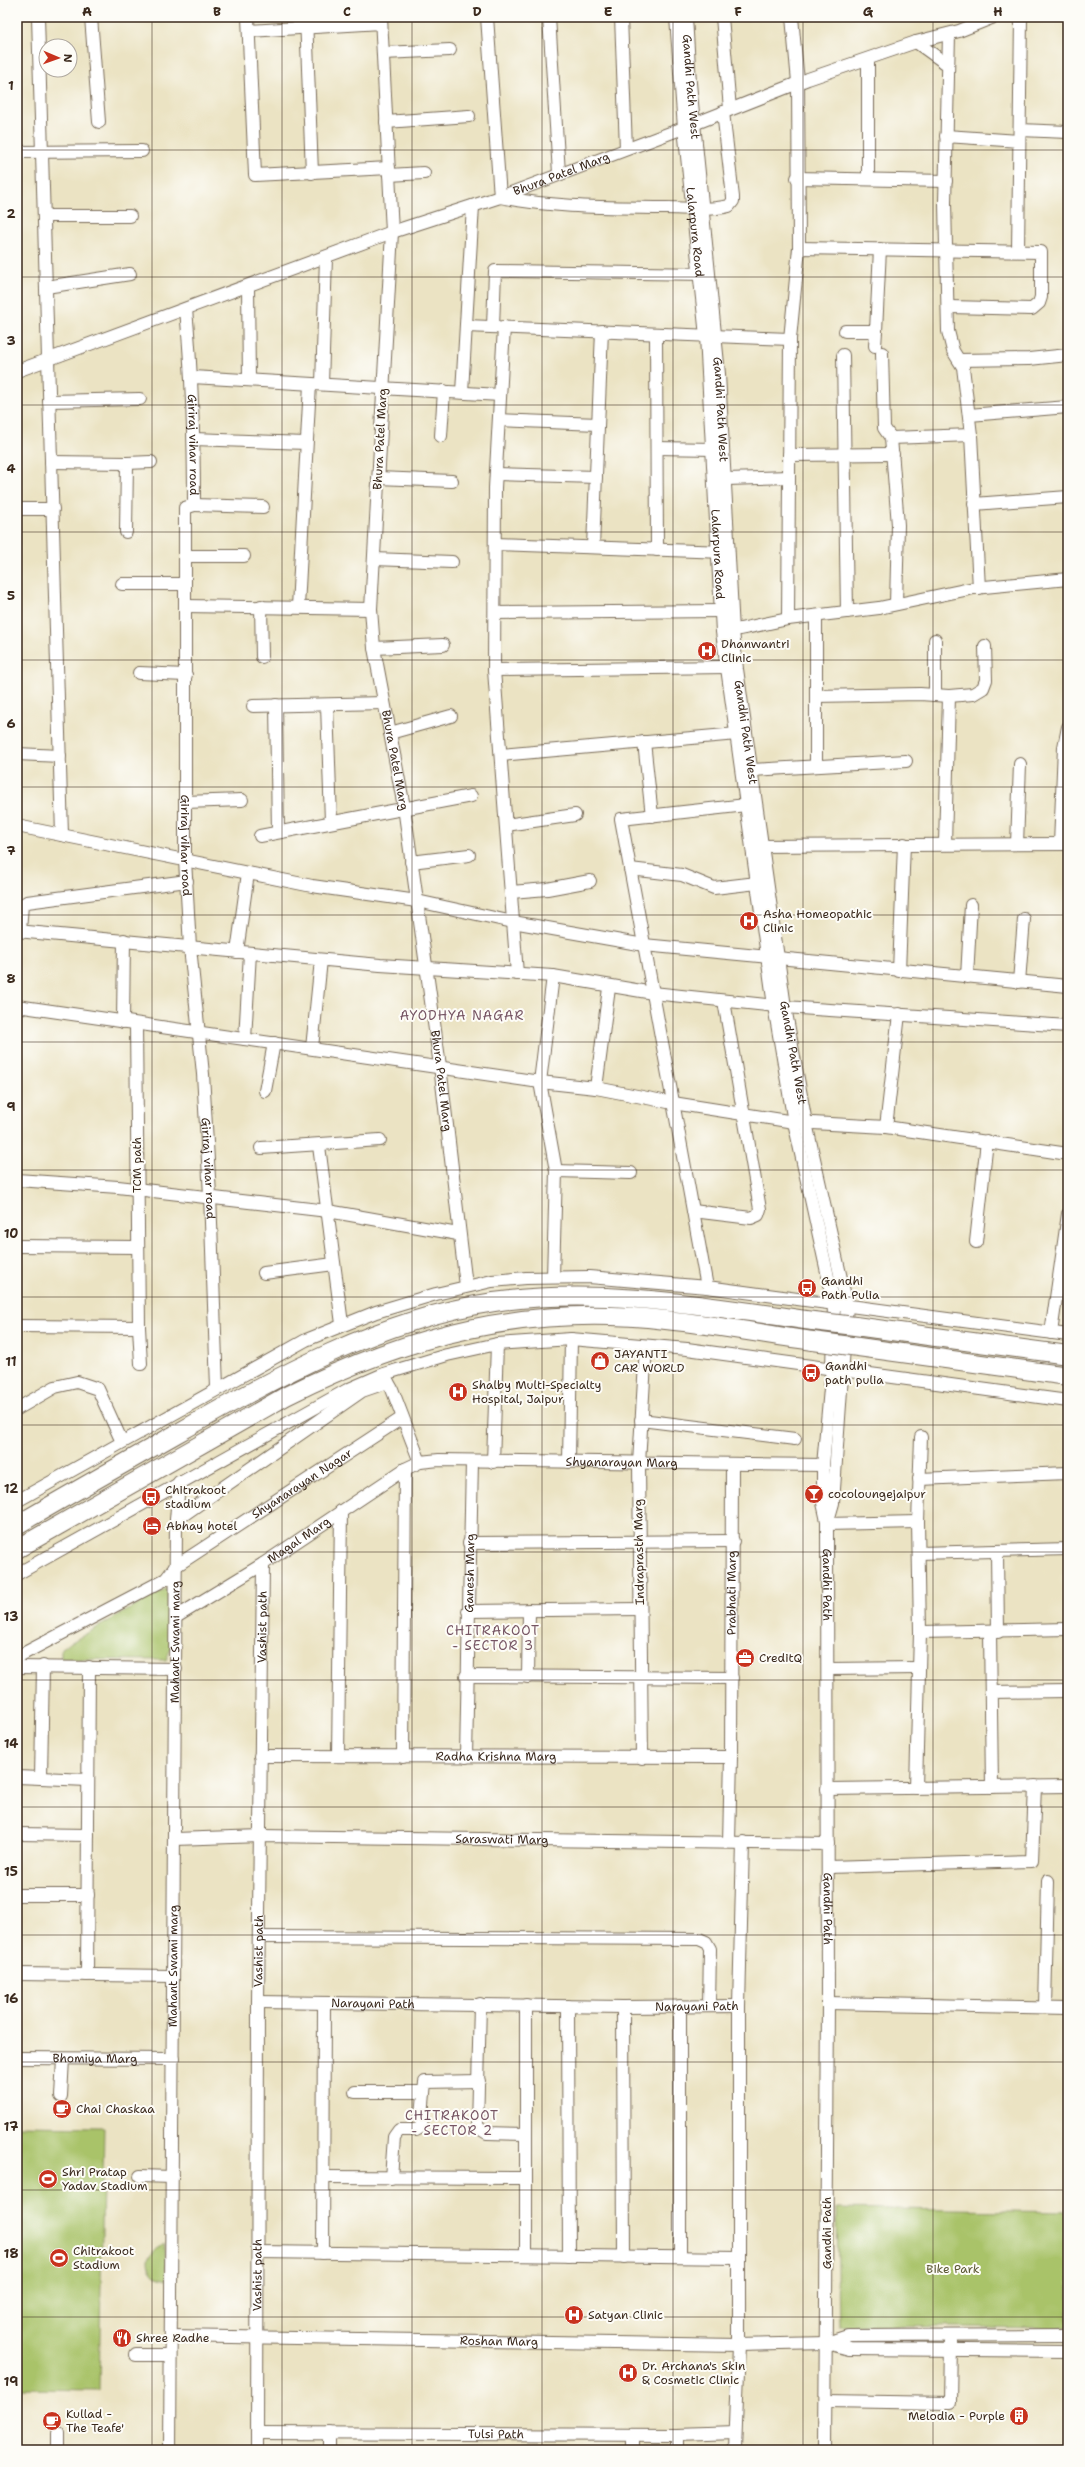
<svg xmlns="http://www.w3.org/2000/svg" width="1085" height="2467" viewBox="0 0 1085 2467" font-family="'Shantell Sans',sans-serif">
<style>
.green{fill:#a9c369;stroke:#727644}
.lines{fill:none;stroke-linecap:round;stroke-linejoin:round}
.minor-casing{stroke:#796b58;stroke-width:14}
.highway-casing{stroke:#796b58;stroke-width:20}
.minor{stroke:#fff;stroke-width:12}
.highway{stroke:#fff;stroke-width:18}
.highway-bridge-casing{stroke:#796b58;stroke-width:20;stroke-linecap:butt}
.highway-bridge{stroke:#fff;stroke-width:18}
.grid{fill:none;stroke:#3b2a1e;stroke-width:1;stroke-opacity:0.55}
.labels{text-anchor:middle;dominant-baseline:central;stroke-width:4;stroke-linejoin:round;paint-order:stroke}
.street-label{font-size:12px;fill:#3b2a1e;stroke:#fdfcf7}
.poi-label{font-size:12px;fill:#3b2a1e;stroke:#fdfcf7;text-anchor:start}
.park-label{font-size:12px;fill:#5c5834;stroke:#fdfcf7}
.neighbourhood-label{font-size:13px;letter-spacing:1px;fill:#775664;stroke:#fdfcf7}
.neatline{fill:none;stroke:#3b2a1e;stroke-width:1.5}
.grid-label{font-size:13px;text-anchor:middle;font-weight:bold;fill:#3b2a1e}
</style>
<rect width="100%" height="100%" fill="#fdfcf7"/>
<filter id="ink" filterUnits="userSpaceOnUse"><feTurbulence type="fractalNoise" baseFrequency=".025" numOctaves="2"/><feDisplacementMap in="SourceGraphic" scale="8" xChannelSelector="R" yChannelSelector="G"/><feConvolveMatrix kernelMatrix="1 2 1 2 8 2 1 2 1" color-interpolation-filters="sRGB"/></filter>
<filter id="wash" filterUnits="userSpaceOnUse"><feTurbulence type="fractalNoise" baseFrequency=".012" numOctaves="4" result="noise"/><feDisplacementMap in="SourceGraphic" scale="16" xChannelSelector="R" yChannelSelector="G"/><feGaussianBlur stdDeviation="0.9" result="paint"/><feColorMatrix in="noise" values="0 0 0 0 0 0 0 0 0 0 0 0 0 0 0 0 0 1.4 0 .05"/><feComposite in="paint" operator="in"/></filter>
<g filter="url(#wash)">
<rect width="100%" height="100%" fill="#ebe3c3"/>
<path class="green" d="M167,1588L172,1646L166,1660L61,1659V1648Z
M17,2126L104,2127L99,2390L17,2389Z
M837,2208L1068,2212V2328L839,2326Z
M165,2244L166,2280C154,2278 148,2272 148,2260L155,2249Z"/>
</g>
<g filter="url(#ink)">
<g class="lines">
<g class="minor-casing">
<g id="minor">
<path d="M38,17L62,835"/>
<path d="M91,17L99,122"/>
<path d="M248,17L255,175L389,168"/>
<path d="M306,17L312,173"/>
<path id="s1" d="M381,17L392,232L371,609L374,648L404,807L440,1066L466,1286"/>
<path d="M487,17L500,197C555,208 609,207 665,208C685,208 709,211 729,206L733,201V197L723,112"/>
<path d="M549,17L559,173"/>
<path d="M621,17L626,149"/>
<path id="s2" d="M676,17L684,128L706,336L722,632L774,1006L794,1122L834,1304L832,1367L823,1465V1503L827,1521"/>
<path id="s3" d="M686,17L690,83L719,374L733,631L737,669L785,1007L806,1123L847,1305L833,1503L827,1524L828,2003L825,2450"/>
<path d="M722,17L730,109"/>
<path d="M249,31L381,23"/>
<path d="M949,34L945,203L948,331L953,351L963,367L971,435L979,588"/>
<path d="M916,42L948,65"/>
<path d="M383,53L450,50"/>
<path d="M868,60V179"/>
<path d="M386,122L469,116"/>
<path d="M1020,130L1068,132"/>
<path d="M946,136L1019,141"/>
<path d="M17,152L142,151"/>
<path d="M389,175L424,173"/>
<path d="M797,178L946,181"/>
<path d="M44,216H130"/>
<path d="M799,248L1041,252V297L1039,303L1032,309L949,307"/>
<path d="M1018,250L1021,17"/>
<path d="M248,286L249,380"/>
<path d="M46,287L130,274"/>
<path id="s4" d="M186,309C192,374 194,439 194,505L185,508V860L190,947L203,1074L210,1195L217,1388"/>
<path d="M466,326L790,339"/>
<path d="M493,327L495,271L707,274"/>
<path d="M504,327L495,488L494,670L517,974"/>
<path d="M845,331H876L880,249"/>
<path d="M656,334L657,550"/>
<path d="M875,346L876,331"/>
<path d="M882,353L884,428L891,438L971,435"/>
<path d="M843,355L847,612"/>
<path d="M959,360L1029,359L1068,355"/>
<path id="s5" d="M17,371L392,232L500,197L694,124L808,79L916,42L959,31L994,17"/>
<path d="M192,377L500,395"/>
<path d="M322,384L326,257"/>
<path d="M462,392L473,206"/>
<path d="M49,401L140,399"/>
<path d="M969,415L1068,407"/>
<path d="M499,420L598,424"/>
<path d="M441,436L444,391"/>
<path d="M891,438L898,525L896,604"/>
<path d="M194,439L306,443"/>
<path d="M657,448L713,449"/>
<path d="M789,455L893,454"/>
<path d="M51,462L127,463L126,532"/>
<path d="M127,463L151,462"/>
<path d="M496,474L596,477"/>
<path d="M378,478L452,481"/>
<path d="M726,479L789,477"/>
<path d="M974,504L1068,497"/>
<path d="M194,505L263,507"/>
<path d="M17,509H53"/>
<path d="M495,544L725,552"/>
<path d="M593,547L602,331"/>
<path d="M185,556H244"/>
<path d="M374,559L452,562"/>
<path d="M122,584H185"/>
<path d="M186,606L371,609"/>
<path d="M261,606L262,657"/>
<path d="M298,607L310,384"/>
<path d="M495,613L721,611"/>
<path d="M788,619L790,339L799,248L798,82L792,17"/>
<path d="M726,632L788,619L879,608L974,588L1068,579"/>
<path d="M374,648L443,645"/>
<path d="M494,670L727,667"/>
<path d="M139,673L186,675"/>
<path d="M935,695V640"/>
<path d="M816,696L920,694L949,696L973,694L983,688L986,680L985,646"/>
<path d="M276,705L278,832"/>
<path d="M327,705L331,821"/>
<path d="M253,706L384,703"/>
<path d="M390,733L451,716"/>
<path d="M644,742L652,816"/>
<path d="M17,754L60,756"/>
<path d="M501,755L737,734"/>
<path d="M816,765V616"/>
<path d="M752,770L906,761"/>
<path d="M185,802L242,800"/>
<path d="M506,825L575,815"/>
<path d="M17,826L312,886L417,901L513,922L644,945L1068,986"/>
<path d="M260,836L471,796"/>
<path d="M945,844L949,696"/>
<path d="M1017,844L1020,764"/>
<path d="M1060,844L1064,747L1068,727"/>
<path d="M755,846L1068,844"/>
<path d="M411,862L469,855"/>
<path d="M630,869L682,875L714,888L757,883"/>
<path d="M511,892L547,889L590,881"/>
<path d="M17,931L380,965L553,976L653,993L785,1007L1068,1026"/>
<path d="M20,931L22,905L27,902L187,881"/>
<path d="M237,952L248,873"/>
<path d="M899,971L904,844"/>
<path d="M553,976L540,1082L556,1171L553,1277"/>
<path d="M967,977L971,905"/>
<path d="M1019,982L1024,919"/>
<path d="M17,1006L540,1082L596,1088L673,1103L794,1122L886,1127L1068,1154"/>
<path d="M123,1022L124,940"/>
<path d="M245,1039L250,953"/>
<path d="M312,1048L321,960"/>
<path d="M596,1088L609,988"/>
<path d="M265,1091L274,1043"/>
<path d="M886,1127L899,1014"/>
<path d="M319,1146L342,1324"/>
<path d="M261,1148L380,1140"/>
<path d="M556,1171L631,1173"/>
<path d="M17,1180L118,1187L328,1211L458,1234"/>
<path d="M693,1211L751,1218L758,1215L760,1209L724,1001"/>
<path d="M976,1242L987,1141"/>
<path d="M17,1246L137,1247"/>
<path d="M264,1273L334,1264"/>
<path d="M707,1287L621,819L746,805"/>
<path d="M17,1326L139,1327L136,1024"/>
<path d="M139,1327L141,1364"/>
<path d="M1051,1333L1068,1214"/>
<path d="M384,1375L392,1389L420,1462"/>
<path d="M17,1409L55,1387L77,1382L98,1389L122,1442"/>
<path d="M641,1420L795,1439"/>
<path d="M493,1462L497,1344"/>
<path d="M569,1462L571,1339"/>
<path d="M919,1479L1068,1473"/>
<path d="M17,1501L306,1340L376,1312L436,1294L492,1281L526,1278L589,1277L707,1287L1068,1335"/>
<path d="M176,1520L362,1391L388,1382"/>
<path d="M827,1524L918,1522"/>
<path d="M469,1543L733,1541"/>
<path d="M997,1552L998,1632"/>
<path d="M919,1553L1068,1549"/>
<path d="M17,1574L347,1390L384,1374L447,1355L497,1344L571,1339L687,1349L1068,1401"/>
<path d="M468,1611L640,1609"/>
<path id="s6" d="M176,1617L263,1564L405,1469L420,1462L439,1460L823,1465"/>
<path d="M990,1631L992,1787"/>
<path d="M920,1632L1068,1629"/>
<path id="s7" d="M17,1657L166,1579L176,1566L402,1418"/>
<path d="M17,1667L176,1669"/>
<path d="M828,1669L918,1668"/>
<path d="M466,1676L732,1678"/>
<path d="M528,1677L529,1610"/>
<path d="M991,1692L1068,1691"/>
<path id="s8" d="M260,1756L731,1757"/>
<path d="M338,1756L341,1511"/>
<path d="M403,1757L405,1469"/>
<path id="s9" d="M466,1757L472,1461"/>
<path d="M642,1758L639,1463L646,1346"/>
<path d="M17,1777L88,1780"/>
<path d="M41,1778L43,1666"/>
<path d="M916,1788L920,1632L918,1522L921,1437"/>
<path d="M827,1789L1068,1786"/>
<path d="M17,1834L88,1835"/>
<path id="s10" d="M175,1839L261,1836L828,1844"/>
<path id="s11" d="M729,1842L731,1757L732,1465"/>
<path d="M828,1867L1032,1861L1035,1786"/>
<path d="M17,1895H88"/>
<path d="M260,1937L699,1939L706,1942L710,1949L709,2006"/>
<path d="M17,1974L173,1976"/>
<path d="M87,1975L89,1667"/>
<path id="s12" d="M258,2002L623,2007L739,2006"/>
<path d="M828,2003L1068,2008"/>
<path d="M480,2004L477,2127L487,2133L526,2134"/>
<path d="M568,2006L569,2256"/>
<path d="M623,2007L624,2257"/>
<path d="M1045,2007L1048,1881"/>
<path id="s13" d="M17,2058L173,2059"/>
<path d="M355,2092H423"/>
<path d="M61,2096L63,2059"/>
<path d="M140,2176L172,2177"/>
<path d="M324,2177L526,2178"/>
<path d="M391,2178L394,2137L399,2130H416L421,2127L425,2082L479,2081"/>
<path d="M258,2252L738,2258"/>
<path d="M323,2253L324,2003"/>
<path d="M526,2254V2005"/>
<path d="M680,2257V2006"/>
<path d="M1068,2335L848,2336L827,2343L849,2349L1068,2351"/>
<path id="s14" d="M171,2336L739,2345L827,2343"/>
<path d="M136,2355H170"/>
<path d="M826,2401L950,2403L951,2342"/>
<path id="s15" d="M257,2433L677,2435L735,2433"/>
<path d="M329,2433V2450"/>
<path d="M633,2435V2450"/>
<path d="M58,2450V2433"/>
<path id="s16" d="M170,2450L176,1520L179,1482"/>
<path id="s17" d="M257,2450L258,2002L263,1564"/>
<path d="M677,2450V2435"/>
<path d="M735,2450L739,2345V2006L743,1842"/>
</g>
</g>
<g class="highway-casing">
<path id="highway" d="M855,1326L1068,1355
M851,1346L1068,1376
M17,1525C70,1494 123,1464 176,1434C276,1377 380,1319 494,1302C601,1287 708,1306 813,1321
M17,1549L286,1396C409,1334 528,1304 666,1320C715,1325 764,1334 813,1341"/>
</g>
<use href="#minor" class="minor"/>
<use href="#highway" class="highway"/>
<g class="highway-bridge-casing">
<path id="highway-bridge" d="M813,1321L855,1326
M813,1341L851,1346"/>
</g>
<use href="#highway-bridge" class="highway-bridge"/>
</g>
</g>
<path class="grid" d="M152,17V2450M282,17V2450M412,17V2450M542,17V2450M673,17V2450M803,17V2450M933,17V2450M17,150H1068M17,277H1068M17,405H1068M17,532H1068M17,660H1068M17,787H1068M17,915H1068M17,1042H1068M17,1170H1068M17,1297H1068M17,1425H1068M17,1552H1068M17,1680H1068M17,1807H1068M17,1935H1068M17,2062H1068M17,2190H1068M17,2317H1068"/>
<defs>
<g id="hospital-disc" transform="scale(1)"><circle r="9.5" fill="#c8321e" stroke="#fdfcf7"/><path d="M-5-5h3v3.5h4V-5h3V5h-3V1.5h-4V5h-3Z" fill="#fff"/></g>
<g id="bus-disc" transform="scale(1)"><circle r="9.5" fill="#c8321e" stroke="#fdfcf7"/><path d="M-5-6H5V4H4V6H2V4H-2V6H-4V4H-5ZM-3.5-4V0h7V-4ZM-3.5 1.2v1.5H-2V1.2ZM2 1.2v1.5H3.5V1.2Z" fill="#fff"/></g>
<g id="shop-disc" transform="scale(1)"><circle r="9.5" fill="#c8321e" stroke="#fdfcf7"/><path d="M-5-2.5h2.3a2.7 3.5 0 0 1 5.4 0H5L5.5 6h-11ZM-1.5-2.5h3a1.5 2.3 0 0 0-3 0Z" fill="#fff"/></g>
<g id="bar-disc" transform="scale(1)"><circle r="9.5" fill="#c8321e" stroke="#fdfcf7"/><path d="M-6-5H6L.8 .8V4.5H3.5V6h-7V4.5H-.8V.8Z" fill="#fff"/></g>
<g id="hotel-disc" transform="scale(1)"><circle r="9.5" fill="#c8321e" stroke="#fdfcf7"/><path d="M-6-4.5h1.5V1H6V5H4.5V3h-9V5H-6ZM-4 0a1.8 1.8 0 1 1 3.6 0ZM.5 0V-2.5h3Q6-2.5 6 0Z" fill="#fff"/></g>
<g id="office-disc" transform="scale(1)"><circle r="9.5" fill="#c8321e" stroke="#fdfcf7"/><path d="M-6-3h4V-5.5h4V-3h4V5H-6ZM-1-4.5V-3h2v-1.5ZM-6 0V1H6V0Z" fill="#fff"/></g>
<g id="cafe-disc" transform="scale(1)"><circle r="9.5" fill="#c8321e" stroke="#fdfcf7"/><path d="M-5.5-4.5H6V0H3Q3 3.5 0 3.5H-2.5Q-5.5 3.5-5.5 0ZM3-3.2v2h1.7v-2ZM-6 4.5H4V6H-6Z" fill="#fff"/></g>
<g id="stadium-disc" transform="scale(1)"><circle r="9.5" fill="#c8321e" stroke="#fdfcf7"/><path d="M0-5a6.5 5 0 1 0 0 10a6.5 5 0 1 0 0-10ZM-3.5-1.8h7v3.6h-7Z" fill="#fff"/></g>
<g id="restaurant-disc" transform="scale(1)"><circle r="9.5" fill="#c8321e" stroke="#fdfcf7"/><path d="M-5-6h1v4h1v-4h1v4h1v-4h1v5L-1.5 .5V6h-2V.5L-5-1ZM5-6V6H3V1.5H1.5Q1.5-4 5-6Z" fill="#fff"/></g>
<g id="building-disc" transform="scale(1)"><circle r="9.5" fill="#c8321e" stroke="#fdfcf7"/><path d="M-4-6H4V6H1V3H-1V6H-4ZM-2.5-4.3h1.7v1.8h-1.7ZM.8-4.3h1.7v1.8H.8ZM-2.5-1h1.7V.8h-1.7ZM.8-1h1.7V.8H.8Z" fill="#fff"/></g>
</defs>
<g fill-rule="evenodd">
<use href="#hospital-disc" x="707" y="651"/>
<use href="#hospital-disc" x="749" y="921"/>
<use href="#bus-disc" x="807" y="1288"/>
<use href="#shop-disc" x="600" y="1361"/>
<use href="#bus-disc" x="811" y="1373"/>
<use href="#hospital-disc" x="458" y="1392"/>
<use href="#bar-disc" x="814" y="1494"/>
<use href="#bus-disc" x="151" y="1497"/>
<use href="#hotel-disc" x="152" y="1526"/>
<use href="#office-disc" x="745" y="1658"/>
<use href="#cafe-disc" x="62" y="2109"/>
<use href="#stadium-disc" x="48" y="2179"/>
<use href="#stadium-disc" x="59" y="2258"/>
<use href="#hospital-disc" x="574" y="2315"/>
<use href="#restaurant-disc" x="122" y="2338"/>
<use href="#hospital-disc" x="628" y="2373"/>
<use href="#building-disc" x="1019" y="2416"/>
<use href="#cafe-disc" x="52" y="2421"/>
</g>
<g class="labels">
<g class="street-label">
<text stroke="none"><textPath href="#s3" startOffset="70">Gandhi Path West</textPath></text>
<text stroke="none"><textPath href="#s5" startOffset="579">Bhura Patel Marg</textPath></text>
<text stroke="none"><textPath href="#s2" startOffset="216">Lalarpura Road</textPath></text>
<text stroke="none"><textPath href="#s3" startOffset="394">Gandhi Path West</textPath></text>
<text transform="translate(380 439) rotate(-87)">Bhura Patel Marg</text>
<text stroke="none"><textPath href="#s4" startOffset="136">Giriraj vihar road</textPath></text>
<text stroke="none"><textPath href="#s2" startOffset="539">Lalarpura Road</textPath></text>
<text stroke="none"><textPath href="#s3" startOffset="718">Gandhi Path West</textPath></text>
<text stroke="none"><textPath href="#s1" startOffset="746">Bhura Patel Marg</textPath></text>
<text stroke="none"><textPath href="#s4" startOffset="543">Giriraj vihar road</textPath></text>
<text stroke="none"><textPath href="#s3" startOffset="1042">Gandhi Path West</textPath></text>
<text stroke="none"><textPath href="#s1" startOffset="1070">Bhura Patel Marg</textPath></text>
<text transform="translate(137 1165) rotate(-90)">TCM path</text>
<text stroke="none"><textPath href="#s4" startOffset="867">Giriraj vihar road</textPath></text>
<text stroke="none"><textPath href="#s6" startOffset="491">Shyanarayan Marg</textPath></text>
<text stroke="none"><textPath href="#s7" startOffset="335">Shyanarayan Nagar</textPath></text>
<text stroke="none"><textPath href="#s6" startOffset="145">Magal Marg</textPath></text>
<text transform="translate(639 1552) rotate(-91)">Indraprasth Marg</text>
<text stroke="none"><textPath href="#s9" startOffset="184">Ganesh Marg</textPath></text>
<text stroke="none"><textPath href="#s3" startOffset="1581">Gandhi Path</textPath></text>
<text stroke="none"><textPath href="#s11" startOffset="249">Prabhati Marg</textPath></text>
<text stroke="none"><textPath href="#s17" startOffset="823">Vashist path</textPath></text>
<text stroke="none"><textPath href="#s16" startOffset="808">Mahant Swami marg</textPath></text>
<text stroke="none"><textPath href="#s8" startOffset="236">Radha Krishna Marg</textPath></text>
<text stroke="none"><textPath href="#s10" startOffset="327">Saraswati Marg</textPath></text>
<text stroke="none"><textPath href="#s3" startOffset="1905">Gandhi Path</textPath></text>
<text stroke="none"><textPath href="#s17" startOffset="499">Vashist path</textPath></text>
<text stroke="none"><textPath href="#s16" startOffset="484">Mahant Swami marg</textPath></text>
<text stroke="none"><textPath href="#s12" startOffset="115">Narayani Path</textPath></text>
<text stroke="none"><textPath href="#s12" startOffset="439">Narayani Path</textPath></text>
<text stroke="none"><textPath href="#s13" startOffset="78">Bhomiya Marg</textPath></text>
<text transform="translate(827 2233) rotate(-90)">Gandhi Path</text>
<text stroke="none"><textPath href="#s17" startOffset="175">Vashist path</textPath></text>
<text stroke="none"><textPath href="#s14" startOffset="328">Roshan Marg</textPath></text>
<text stroke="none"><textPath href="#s15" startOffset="239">Tulsi Path</textPath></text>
</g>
<g class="poi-label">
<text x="721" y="644">Dhanwantri<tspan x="721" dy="14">Clinic</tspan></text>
<text x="763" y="914">Asha Homeopathic<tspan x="763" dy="14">Clinic</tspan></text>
<text x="821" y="1281">Gandhi<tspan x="821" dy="14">Path Pulia</tspan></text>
<text x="614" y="1354">JAYANTI<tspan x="614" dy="14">CAR WORLD</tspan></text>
<text x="825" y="1366">Gandhi<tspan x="825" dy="14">path pulia</tspan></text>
<text x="472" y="1385">Shalby Multi-Specialty<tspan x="472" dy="14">Hospital, Jaipur</tspan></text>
<text x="165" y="1490">Chitrakoot<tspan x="165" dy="14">stadium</tspan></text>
<text x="828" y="1494">cocoloungejaipur</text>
<text x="166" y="1526">Abhay hotel</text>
<text x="759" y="1658">CreditQ</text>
<text x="76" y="2109">Chai Chaskaa</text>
<text x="62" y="2172">Shri Pratap<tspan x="62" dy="14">Yadav Stadium</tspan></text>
<text x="73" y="2251">Chitrakoot<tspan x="73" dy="14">Stadium</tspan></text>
<text x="588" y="2315">Satyan Clinic</text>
<text x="136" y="2338">Shree Radhe</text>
<text x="642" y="2366">Dr. Archana's Skin<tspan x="642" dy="14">&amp; Cosmetic Clinic</tspan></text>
<text x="66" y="2414">Kullad -<tspan x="66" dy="14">The Teafe'</tspan></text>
<text x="1005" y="2416" text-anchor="end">Melodia - Purple</text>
</g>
<g class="park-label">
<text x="953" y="2269">Bike Park</text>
</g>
<g class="neighbourhood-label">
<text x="462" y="1015">AYODHYA NAGAR</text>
<text x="493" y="1630">CHITRAKOOT<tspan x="493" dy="15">- SECTOR 3</tspan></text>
<text x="452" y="2115">CHITRAKOOT<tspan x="452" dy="15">- SECTOR 2</tspan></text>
</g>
</g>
<rect width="1085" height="2467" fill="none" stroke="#fdfcf7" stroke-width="44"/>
<g transform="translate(58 58) rotate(92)"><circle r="19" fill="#fdfcf7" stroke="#afa8a0"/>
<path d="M0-3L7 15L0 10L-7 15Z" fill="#c8321e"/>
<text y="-6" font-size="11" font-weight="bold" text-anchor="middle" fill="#3b2a1e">N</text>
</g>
<rect x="22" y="22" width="1041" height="2423" class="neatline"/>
<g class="grid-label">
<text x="87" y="16">A</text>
<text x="217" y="16">B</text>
<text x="347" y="16">C</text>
<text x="477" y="16">D</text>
<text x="608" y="16">E</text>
<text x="738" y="16">F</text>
<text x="868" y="16">G</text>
<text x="998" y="16">H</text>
<text x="11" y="90">1</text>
<text x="11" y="218">2</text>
<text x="11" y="345">3</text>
<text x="11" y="473">4</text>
<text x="11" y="600">5</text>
<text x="11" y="728">6</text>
<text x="11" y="855">7</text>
<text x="11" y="983">8</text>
<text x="11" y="1111">9</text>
<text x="11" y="1238">10</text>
<text x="11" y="1366">11</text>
<text x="11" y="1493">12</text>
<text x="11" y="1621">13</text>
<text x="11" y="1748">14</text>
<text x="11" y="1876">15</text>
<text x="11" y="2003">16</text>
<text x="11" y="2131">17</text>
<text x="11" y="2258">18</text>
<text x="11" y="2386">19</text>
</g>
</svg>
